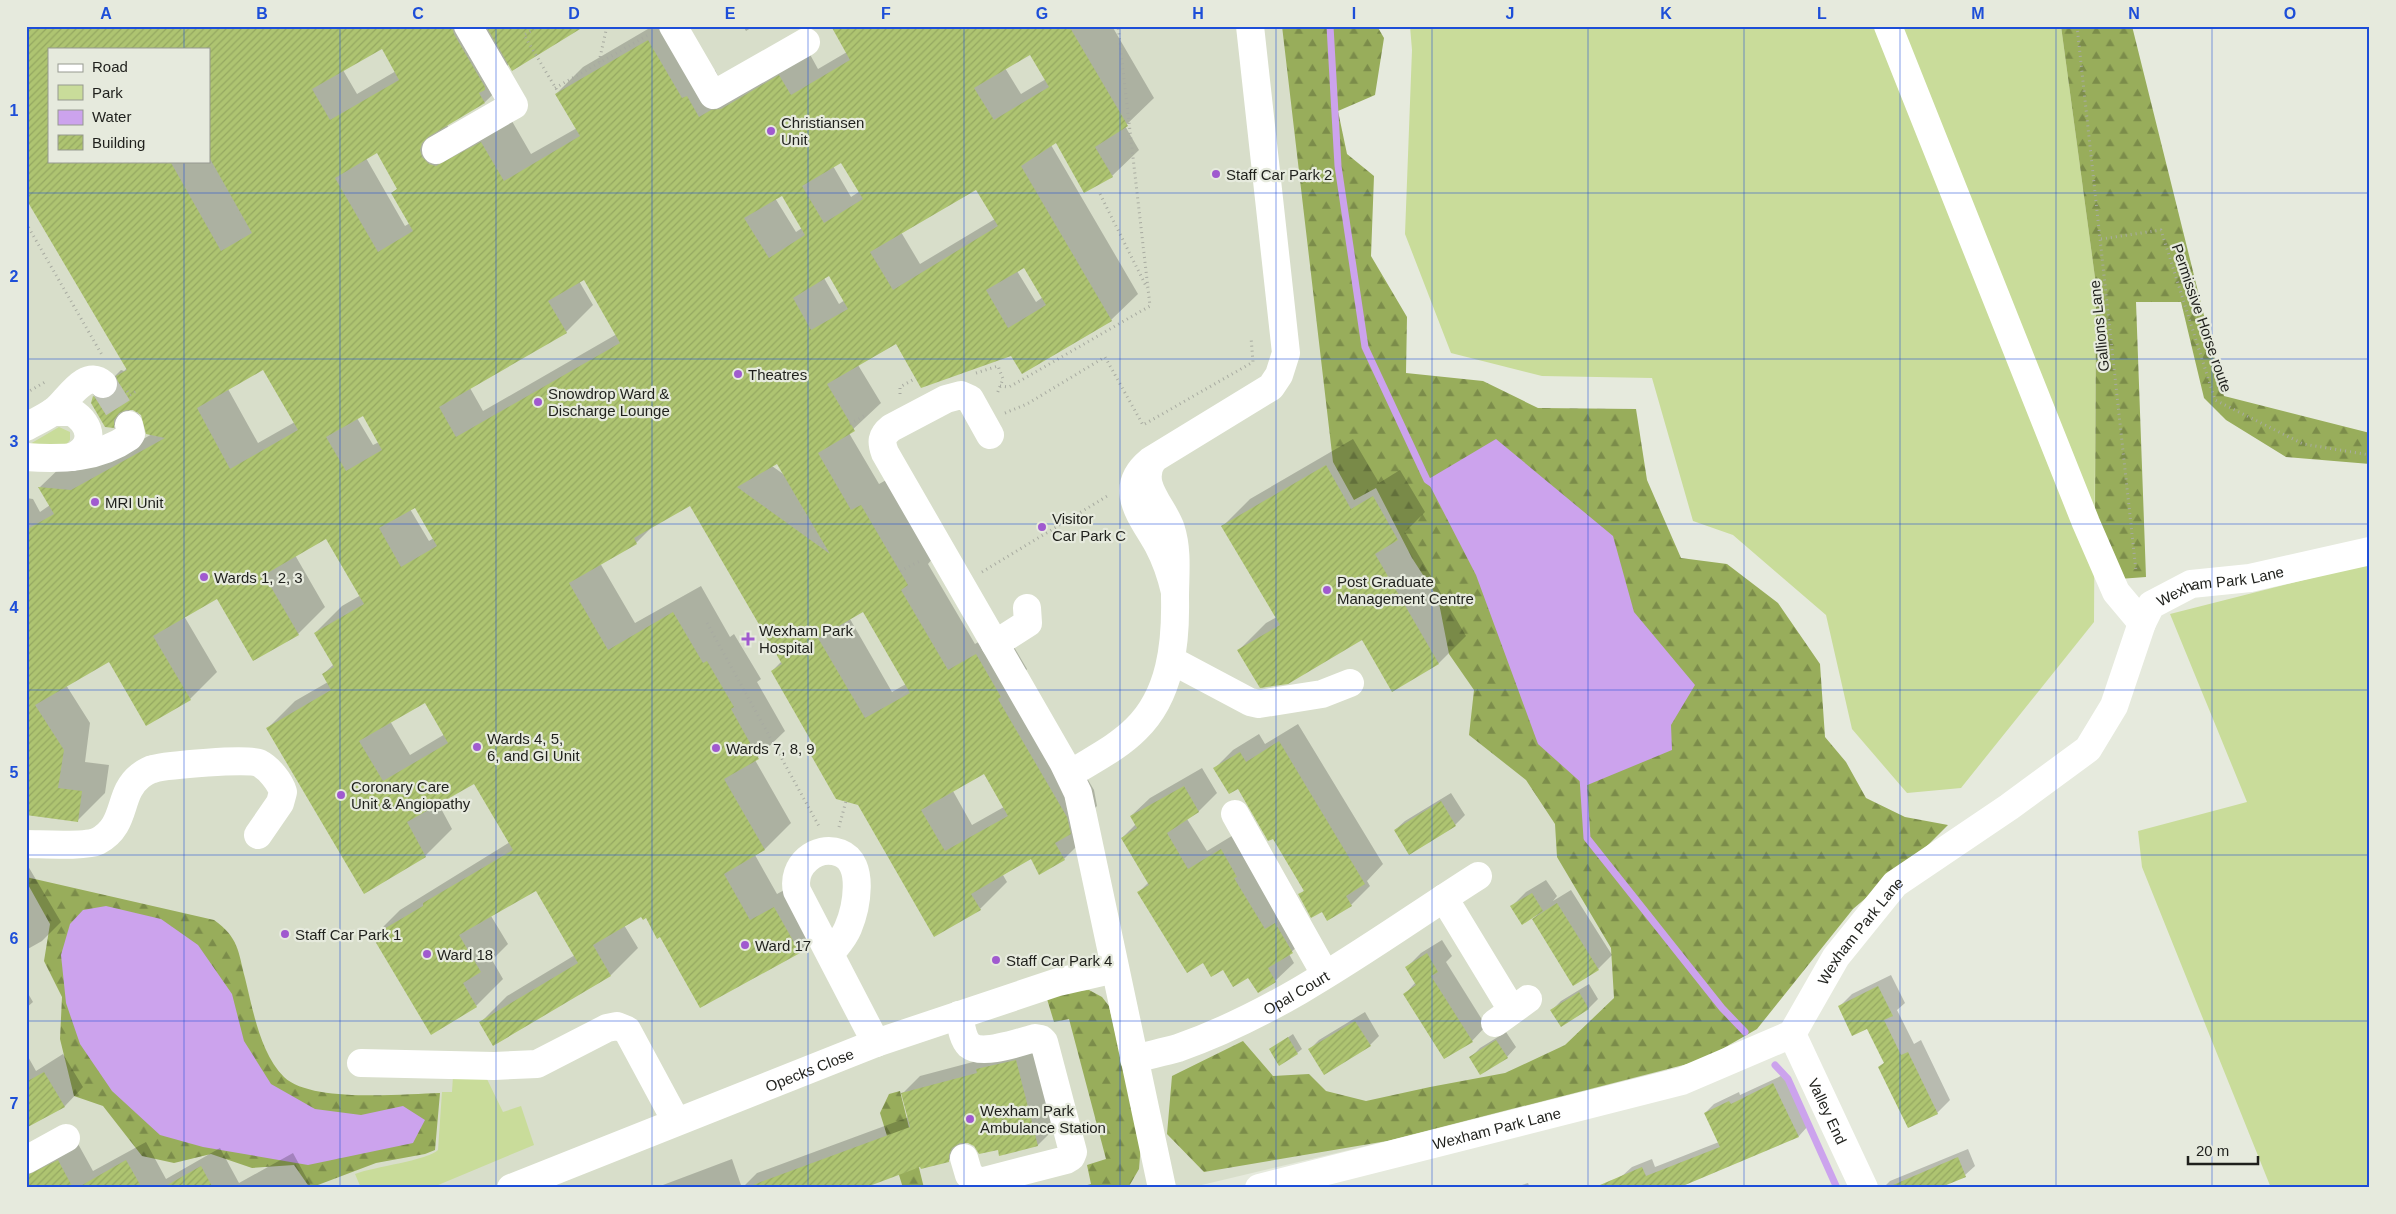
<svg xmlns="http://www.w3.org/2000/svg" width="2396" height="1214" viewBox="0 0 2396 1214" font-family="Helvetica,sans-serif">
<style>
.built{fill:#d8deca;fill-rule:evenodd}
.green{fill:#c9dc9a}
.forest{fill:url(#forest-firs)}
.water{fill:#cca3ed}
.shadow{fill:#0003;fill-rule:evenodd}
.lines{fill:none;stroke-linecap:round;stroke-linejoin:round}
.stream{stroke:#cca3ed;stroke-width:7}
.building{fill:url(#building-hatch);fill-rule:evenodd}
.minor-tunnel{stroke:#bec2b6;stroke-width:28;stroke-dasharray:28 14;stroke-linecap:butt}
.path{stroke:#a8aba1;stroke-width:3;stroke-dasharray:1 4;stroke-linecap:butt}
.minor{stroke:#fff;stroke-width:28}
.grid{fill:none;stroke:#1d4ed8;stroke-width:1;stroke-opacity:0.55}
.poi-dot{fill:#a05acf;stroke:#e6eadd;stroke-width:2}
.labels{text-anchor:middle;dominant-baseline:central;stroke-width:4.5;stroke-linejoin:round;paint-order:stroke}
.poi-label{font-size:15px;fill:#1f201c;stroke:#e6eadd;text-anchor:start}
.street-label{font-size:15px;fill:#1f201c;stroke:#e6eadd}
.neatline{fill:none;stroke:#1d4ed8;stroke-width:2}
.grid-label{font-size:16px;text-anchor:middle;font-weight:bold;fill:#1d4ed8}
</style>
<defs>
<pattern id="forest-firs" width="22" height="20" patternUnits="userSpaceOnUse" patternTransform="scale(1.25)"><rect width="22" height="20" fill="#98ad5b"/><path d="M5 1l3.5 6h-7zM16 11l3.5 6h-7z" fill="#7b8c4a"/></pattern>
<pattern id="building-hatch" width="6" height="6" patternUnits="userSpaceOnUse" patternTransform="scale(1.25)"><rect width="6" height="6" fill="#aec471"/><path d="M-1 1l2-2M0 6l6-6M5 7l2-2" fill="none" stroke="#95a861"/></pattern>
</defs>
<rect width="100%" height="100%" fill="#e6eadd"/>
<path class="built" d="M26,26H1306L1355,432L1670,1039L1667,1070L1387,1141L1189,1188H26ZM49,49H209V161H49Z"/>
<path class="green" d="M1410,26H2061L2096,285L2094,622L1961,788L1907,793L1852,729L1826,615L1733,535L1693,521L1652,378L1542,376L1451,353L1405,234L1412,50Z
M59,427L70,432V440L65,446L30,444Z
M2370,563V1188H2271L2142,867L2138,831L2247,802L2170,614Z
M453,1076L486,1077L503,1112L521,1106L534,1145L431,1188H361L355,1174C373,1167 429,1160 438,1150L442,1092H452Z"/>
<path class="forest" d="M1282,26H1377L1384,38L1375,95L1338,111L1347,154L1374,176L1371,256L1407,317L1406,373L1483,381L1538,408L1636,409L1647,480L1681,558L1727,564L1778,603L1820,664L1825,737L1846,762L1866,798L1905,817L1948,825L1927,846L1853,909L1757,1029L1703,1060L1387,1141L1204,1172L1167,1134L1172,1076L1243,1041L1273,1076L1309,1074L1326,1091L1366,1101L1430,1087L1505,1073L1565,1045L1614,998L1611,948L1557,857L1555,824L1526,780L1469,735L1474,690L1449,654L1438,598L1412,558L1376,488L1354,500L1333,462Z
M2061,26H2132L2224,396L2370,433V464L2286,457L2226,420L2204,398L2181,302H2136L2146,577L2119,579L2095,517L2096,285Z
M26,877L214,920C239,938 238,951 245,978C253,1010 260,1053 284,1077C311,1103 402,1094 440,1093L435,1150L425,1154L376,1163L310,1188L294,1165L252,1168L211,1154L174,1163L142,1156L103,1106L74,1096L60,1039L62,997L44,961L50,924L26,881Z
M1089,990L1102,997L1109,1006L1141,1144L1139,1169L1128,1188H1076L1091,1184L1087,1165L1106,1159L1069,1019L1054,1022L1047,999L1075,991Z
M900,1091L924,1188H903L880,1113L889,1094Z"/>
<path class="water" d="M1496,439L1613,536L1634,612L1695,685L1671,725L1672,750L1585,786L1538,744L1476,575L1427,480Z
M106,906L161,919L198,945L232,994L244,1041L271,1084L315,1109L361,1115L403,1106L425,1120L413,1143L308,1165L203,1147L160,1135L112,1091L80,1044L66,1003L61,955L70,924L83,910Z"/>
<path class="shadow" d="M26,26H584L509,64L506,67L512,76L485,102L447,124L449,130L509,116L531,154L577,128L556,94L583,67L653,26H683L710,72L715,70L726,91L807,49L818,69L847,52L838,26H1112L1154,98L1125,126L1139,150L1112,176L1057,141L1051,145L1138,294L1111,320L1011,354L897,343L858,365L881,403L849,433L879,484L888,479L934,557L928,564L975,644L1003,628L1027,669L1025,672L1094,790L1097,806L1084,819L1091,832L1064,859L1031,857L1003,875L1007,882L980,909L859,804L809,750L815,745L772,671L782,661L690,504L654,525L636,543L600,563L635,623L701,586L730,637L734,634L761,679L757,682L785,731L755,760L791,823L764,850L755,855L777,894L801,881L826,925L799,952L661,935L646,917L642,915L624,925L638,948L611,975L493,1044L480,1023L507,996L575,955L537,889L491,916L508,944L492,960L503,979L476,1006L373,937L400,910L510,842L475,782L438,803L452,829L425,856L268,728L295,701L328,682L323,674L334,664L315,633L342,606L361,595L327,537L295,555L325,607L298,634L217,597L184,616L217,672L190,699L110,660L66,685L90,723L85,762L109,765L105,793L78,820L26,814V498L33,499L40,512L50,505L40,487L67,461L99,464L152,434L142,414L131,409L113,427L94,397L121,370L124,371L127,368L26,197ZM382,47L396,71L357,94L343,70ZM49,49H209V161H49ZM1030,53L1046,79L1021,94L1005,68ZM377,152L398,188L393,193L410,223L405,226L366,158ZM842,161L860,191L851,197L833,166ZM977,188L995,219L920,264L901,232ZM782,194L802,228L796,232L775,198ZM1024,266L1043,297L1036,302L1017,271ZM830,274L845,300L839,304L824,278ZM584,278L617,334L483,411L470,388L566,332L593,305L579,281ZM263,368L295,422L258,443L228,389ZM363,414L379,442L373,445L357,418ZM778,462L786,476L772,466ZM415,506L434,538L429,541L410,509ZM863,611L906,684L892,692L850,619ZM425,701L445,734L410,755L390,721ZM984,772L1004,807L972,825L953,791Z
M743,26H754L746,31Z
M1353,439L1379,483L1400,470L1425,512L1405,532L1466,636L1439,663L1393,690L1362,639L1239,650L1266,623L1277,617L1223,526L1250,499Z
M1298,724L1383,864L1367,881L1370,886L1351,905L1328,919L1322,910L1300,895L1305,889L1273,837L1238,787L1215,768L1233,750L1259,734L1265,744Z
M1202,768L1217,793L1199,811L1187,819L1207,851L1240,831L1311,934L1289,954L1294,963L1275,981L1258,992L1249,976L1203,962L1139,892L1149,882L1122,838L1136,824L1131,816L1150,798Z
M1451,793L1465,815L1455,825L1409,853L1395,830L1405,821Z
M28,866L61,922L42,941L26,950V868Z
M1546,880L1557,896L1553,901L1571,890L1612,955L1598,969L1533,919L1538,914L1512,906L1526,892Z
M1442,940L1452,956L1446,962L1486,1026L1472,1041L1405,994L1416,982L1407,967L1421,953Z
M1891,975L1905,1003L1897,1010L1914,1044L1921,1040L1950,1100L1937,1113L1908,1127L1879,1067L1885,1062L1868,1027L1840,1006L1852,994Z
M1589,984L1598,999L1589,1008L1561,1025L1552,1010L1561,1001Z
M26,990L33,1002L26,1008Z
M1365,1012L1379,1036L1370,1045L1310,1049L1319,1040Z
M1506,1032L1516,1047L1507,1057H1471L1480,1048Z
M1293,1034L1302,1049L1297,1053L1271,1049Z
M1033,1043L1055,1128L1038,1145L999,1148L975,1145L966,1142L948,1161L921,1165L860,1188H742L757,1173L909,1117L903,1093L920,1076L988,1058Z
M26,1053L36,1071L63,1054L83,1087L65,1106L26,1127Z
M1783,1075L1808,1126L1799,1136L1674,1188L1622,1176L1632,1167L1652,1159L1655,1167L1719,1142L1705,1113L1714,1104L1739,1092L1740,1095Z
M77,1142L93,1171L146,1142L166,1179L220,1148L239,1183L293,1153L312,1188H26V1165Z
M1968,1149L1975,1166L1965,1175L1936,1188H1883L1890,1181Z
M732,1159L742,1188H655Z
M1528,1183L1530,1188H1512Z"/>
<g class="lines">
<path class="stream" d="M1330,26L1338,166L1365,347L1427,480L1433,484
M1583,778L1587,838L1722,1008L1745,1032
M1775,1065L1788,1079L1837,1188"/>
</g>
<path class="building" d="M26,26H452L454,34L485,87V90L479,93L485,103L428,137L422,143L420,150L422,157L429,164L436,166L481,142L504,181L580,136L555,94L648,40L682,98L687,96L699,117L711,110L721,109L779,75L791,95L850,60L831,26H1069L1128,126L1095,147L1113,177L1084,193L1056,143L1021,166L1112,321L1022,374L1011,356L921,388L896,344L827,384L855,431L818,453L851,510L861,505L908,585L901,590L948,670L976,654L1001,697L998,699L1067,817L1071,834L1055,843L1065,860L1039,875L1031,859L971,894L981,910L934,937L858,805L836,799L808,750L814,746L771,671L782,664L690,506L634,538L637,544L569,583L608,650L673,612L703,663L707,661L734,707L731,709L759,759L724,779L765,850L724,874L750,920L774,907L800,953L700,1008L660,937L657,939L646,918L643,920L641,917L593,945L611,976L493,1046L479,1022L578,963L536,891L459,935L481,972L463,983L477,1007L431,1035L372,936L423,906V903L513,850L474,784L407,822L426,857L364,894L266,728L331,690L322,674L334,667L314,633L364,604L326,539L264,575L299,635L253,661L217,599L153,636L191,700L146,726L109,662L35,705L64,750L58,788L82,791L78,822L26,815V530L54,514L38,487L71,490L165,438L146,434L141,415L133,410H126L119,413L114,420V428L105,427L91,403L93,396L102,400L111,397L116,392L119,385L116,376L127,370L26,199ZM49,49H209V157L252,233L221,251L170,161H49ZM382,49L399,80L330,120L312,89ZM1030,55L1049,87L994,120L974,88ZM377,153L397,189L391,193L413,231L378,252L335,178ZM841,163L863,199L824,223L802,186ZM976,190L998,226L893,290L870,252ZM782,196L805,235L769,258L744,218ZM1024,268L1046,305L1008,328L986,290ZM829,276L848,309L811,330L793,298ZM584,280L620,343L456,437L439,407L567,333L548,301ZM263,370L298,430L230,469L197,408ZM363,416L382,450L346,471L326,437ZM777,464L830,554L737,487ZM415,508L437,546L401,567L379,528ZM863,612L910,693L865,718L818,638ZM425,703L448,743L383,781L359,741ZM984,774L1008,816L945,851L921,810Z
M486,26H585L512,71Z
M1326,465L1351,509L1373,496L1398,540L1375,554L1439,664L1392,692L1362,640L1288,684L1260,688L1237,650L1280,625L1221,526Z
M1279,741L1365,884L1346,896L1352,906L1327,921L1322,912L1311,918L1298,894L1304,891L1273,839L1268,841L1238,789L1229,794L1213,768L1240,752L1246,762Z
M1184,786L1199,812L1167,833L1188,869L1221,849L1237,877L1234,878L1265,929L1275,923L1293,953L1268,968L1276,982L1258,993L1248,978L1233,987L1223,970L1211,977L1203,963L1187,973L1137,892L1149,885L1121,838L1137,828L1130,816Z
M1441,801L1456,826L1409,855L1394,830Z
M1532,893L1543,911L1522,925L1510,906Z
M1557,903L1599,970L1573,986L1532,919Z
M1427,953L1438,972L1431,976L1473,1042L1444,1059L1403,994L1416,985L1405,967Z
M1878,986L1893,1016L1884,1020L1901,1055L1908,1052L1938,1114L1908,1128L1878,1067L1884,1063L1867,1029L1852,1036L1838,1006Z
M1579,992L1589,1009L1561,1027L1550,1010Z
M1355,1021L1371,1046L1324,1075L1308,1049Z
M1288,1037L1298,1054L1279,1066L1269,1049Z
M1496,1040L1508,1058L1480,1075L1469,1057Z
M1016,1060L1038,1146L999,1156L998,1150L979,1154L974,1146L968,1143H960L952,1148L949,1155V1162L921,1169L920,1167L864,1188H751L750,1186L910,1127L901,1093L977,1073L976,1069Z
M44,1072L65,1107L26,1128V1082Z
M1773,1083L1799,1137L1678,1188H1593L1642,1167L1646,1176L1720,1147L1704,1113L1729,1101L1731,1104Z
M1958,1157L1966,1177L1939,1188H1886Z
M58,1160L73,1188H26V1176Z
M126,1160L142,1188H77Z
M201,1166L213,1188H162Z"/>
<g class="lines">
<path class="minor-tunnel" d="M103,384L129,425"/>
<path class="path" d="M539,26L524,35L558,92
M2077,26L2136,571
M599,62L607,26
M555,88L650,34
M1100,194L1147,288
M26,223L102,355
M2101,239L2161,230L2215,400L2303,444L2370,455
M976,373L998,366L1003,379L997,394
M1000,386L1009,387L1025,378L1150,306L1118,26
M127,391L130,395L138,390
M26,393L45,382
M900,394V387L916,378
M1005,413L1027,404L1105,357L1143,425L1253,362L1251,337
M850,424L867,414
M900,571L920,561
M982,572L1109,495
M707,623L820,828
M839,827L846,801"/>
<g class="minor">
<path d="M673,26L713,95L806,42"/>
<path d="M1888,26L2086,523L2116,592L2142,623"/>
<path d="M436,150L514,105L468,26"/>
<path d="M53,412H72C93,425 95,447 72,457"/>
<path d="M26,427C35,422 46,417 54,411C66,403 85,367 103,384"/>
<path d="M990,435L970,399L961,395L946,399L891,428C881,436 881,442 885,453L1063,762L1078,793L1162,1188"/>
<path d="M26,457C62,460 99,458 129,437L131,434L129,425"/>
<path d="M1175,592C1171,575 1166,560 1158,545C1142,516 1116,489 1150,461L1271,387L1279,375L1286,353L1250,26"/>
<path d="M995,644L1028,623L1027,608"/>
<path d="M1171,660L1250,702L1259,704L1322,694L1350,683"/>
<path d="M1070,774C1092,760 1117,748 1136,729C1171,695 1176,643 1175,598C1175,575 1178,551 1171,529C1164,507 1136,484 1153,460"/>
<path d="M1235,814L1325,974"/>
<path d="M26,844C42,844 86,847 98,841C128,825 117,794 140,776C144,773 148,770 153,769C167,765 249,758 259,763C269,768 280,782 283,792L280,803L258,835"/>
<path d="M1444,898L1512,1010"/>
<path d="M830,954C837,945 844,938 848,928C856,909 866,863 840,853C816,844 791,866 797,891L876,1043"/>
<path d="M959,1015C961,1024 962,1038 969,1045C982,1056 1020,1042 1035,1038L1041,1039L1044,1042L1073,1152L1071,1157L1066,1160L980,1182L969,1175L964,1158"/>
<path d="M1495,1023L1528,999"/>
<path id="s1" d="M1792,1034L1864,1188"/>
<path id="s2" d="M1134,1059C1149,1055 1164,1052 1178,1048C1287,1010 1382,937 1478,876"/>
<path d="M361,1063L494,1066L537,1064L607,1028L617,1026L627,1030L676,1121"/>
<path d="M26,1160L66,1138"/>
<path id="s3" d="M511,1188L876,1043L1058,982L1115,969"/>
<path id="s4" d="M1259,1188L1682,1081L1792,1034L1836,957L1895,884L2009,807L2088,749L2114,706L2142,623L2151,605L2191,584L2250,578L2370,551"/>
</g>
</g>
<path class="grid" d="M184,26V49M340,26V1188M496,26V1188M652,26V1188M808,26V1188M964,26V1188M1120,26V1188M1276,26V1188M1432,26V1188M1588,26V1188M1744,26V1188M1900,26V1188M2056,26V1188M2212,26V1188M184,161V1188M26,193H2370M26,359H2370M26,524H2370M26,690H2370M26,855H2370M26,1021H2370"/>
<g class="poi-dot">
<circle cx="771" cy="131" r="5"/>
<circle cx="1216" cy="174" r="5"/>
<circle cx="738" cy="374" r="5"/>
<circle cx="538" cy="402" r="5"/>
<circle cx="95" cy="502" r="5"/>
<circle cx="1042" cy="527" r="5"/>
<circle cx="204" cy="577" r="5"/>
<circle cx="1327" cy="590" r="5"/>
<path d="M745.5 631.5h5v5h5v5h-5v5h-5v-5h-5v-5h5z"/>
<circle cx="477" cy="747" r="5"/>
<circle cx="716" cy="748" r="5"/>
<circle cx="341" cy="795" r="5"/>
<circle cx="285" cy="934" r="5"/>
<circle cx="745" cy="945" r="5"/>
<circle cx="427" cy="954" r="5"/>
<circle cx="996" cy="960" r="5"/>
<circle cx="970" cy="1119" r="5"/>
</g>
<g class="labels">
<g class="poi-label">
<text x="781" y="122">Christiansen<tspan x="781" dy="17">Unit</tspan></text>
<text x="1226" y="174">Staff Car Park 2</text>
<text x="748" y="374">Theatres</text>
<text x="548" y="393">Snowdrop Ward &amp;<tspan x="548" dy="17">Discharge Lounge</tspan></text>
<text x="105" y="502">MRI Unit</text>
<text x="1052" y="518">Visitor<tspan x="1052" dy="17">Car Park C</tspan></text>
<text x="214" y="577">Wards 1, 2, 3</text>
<text x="1337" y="581">Post Graduate<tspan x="1337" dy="17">Management Centre</tspan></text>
<text x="759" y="630">Wexham Park<tspan x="759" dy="17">Hospital</tspan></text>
<text x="487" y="738">Wards 4, 5,<tspan x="487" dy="17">6, and GI Unit</tspan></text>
<text x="726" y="748">Wards 7, 8, 9</text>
<text x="351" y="786">Coronary Care<tspan x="351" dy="17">Unit &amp; Angiopathy</tspan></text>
<text x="295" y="934">Staff Car Park 1</text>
<text x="755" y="945">Ward 17</text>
<text x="437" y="954">Ward 18</text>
<text x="1006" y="960">Staff Car Park 4</text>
<text x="980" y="1110">Wexham Park<tspan x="980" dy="17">Ambulance Station</tspan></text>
</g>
<g class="street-label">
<text transform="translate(2202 318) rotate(71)">Permissive Horse route</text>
<text transform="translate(2099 326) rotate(-96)">Gallions Lane</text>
<text stroke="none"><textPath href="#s4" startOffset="1205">Wexham Park Lane</textPath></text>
<text stroke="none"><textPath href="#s4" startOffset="680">Wexham Park Lane</textPath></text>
<text stroke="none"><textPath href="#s2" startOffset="176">Opal Court</textPath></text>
<text stroke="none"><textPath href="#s3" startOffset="321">Opecks Close</textPath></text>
<text stroke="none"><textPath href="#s1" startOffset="85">Valley End</textPath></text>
<text stroke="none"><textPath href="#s4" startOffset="245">Wexham Park Lane</textPath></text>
</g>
</g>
<rect width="2396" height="1214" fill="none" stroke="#e6eadd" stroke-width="55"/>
<rect x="48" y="48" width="162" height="115" fill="#e6eadd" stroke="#969990"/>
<rect x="58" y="64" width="25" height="8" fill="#ffffff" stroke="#969990"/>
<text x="92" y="72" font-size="15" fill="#1f201c">Road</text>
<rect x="58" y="85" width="25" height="15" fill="#c9dc9a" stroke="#969990"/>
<text x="92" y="98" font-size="15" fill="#1f201c">Park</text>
<rect x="58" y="110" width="25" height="15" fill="#cca3ed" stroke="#969990"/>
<text x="92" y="122" font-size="15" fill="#1f201c">Water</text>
<rect x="58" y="135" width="25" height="15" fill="url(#building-hatch)" stroke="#969990"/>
<text x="92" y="148" font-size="15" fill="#1f201c">Building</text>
<path d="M2188 1156v8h70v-8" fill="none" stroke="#1f201c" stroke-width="2.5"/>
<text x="2196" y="1156" font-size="15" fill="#1f201c" stroke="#e6eadd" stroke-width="4" paint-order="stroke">20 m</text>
<rect x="28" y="28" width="2340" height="1158" class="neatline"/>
<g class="grid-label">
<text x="106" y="19">A</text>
<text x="262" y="19">B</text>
<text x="418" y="19">C</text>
<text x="574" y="19">D</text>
<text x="730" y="19">E</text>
<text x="886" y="19">F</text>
<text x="1042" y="19">G</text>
<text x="1198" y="19">H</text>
<text x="1354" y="19">I</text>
<text x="1510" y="19">J</text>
<text x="1666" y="19">K</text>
<text x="1822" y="19">L</text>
<text x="1978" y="19">M</text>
<text x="2134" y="19">N</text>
<text x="2290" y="19">O</text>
<text x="14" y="116">1</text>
<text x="14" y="282">2</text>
<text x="14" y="447">3</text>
<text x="14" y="613">4</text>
<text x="14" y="778">5</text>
<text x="14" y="944">6</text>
<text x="14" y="1109">7</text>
</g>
</svg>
